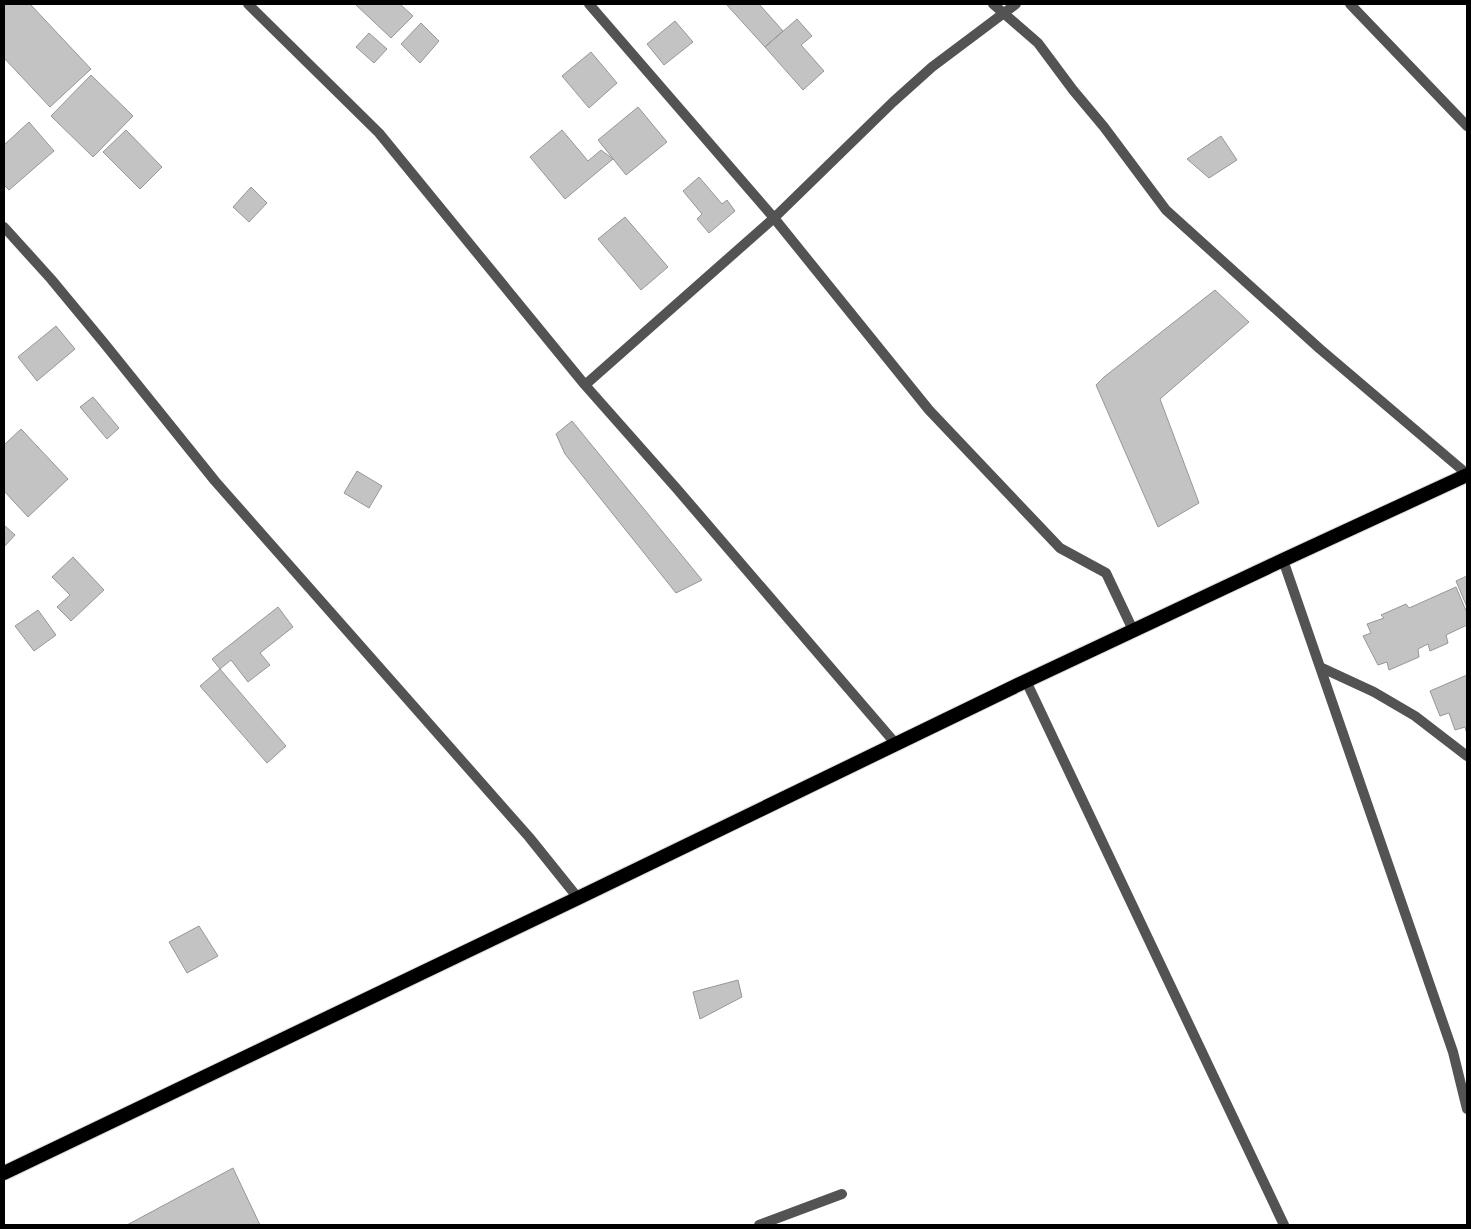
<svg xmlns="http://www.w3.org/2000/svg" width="1471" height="1229" viewBox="0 0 1471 1229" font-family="Arial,sans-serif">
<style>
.building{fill:#c3c3c3;stroke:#979797}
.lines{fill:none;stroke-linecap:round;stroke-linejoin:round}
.trunk-casing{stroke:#dbdbdb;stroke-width:16}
.minor{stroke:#535353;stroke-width:10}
.trunk{stroke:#000;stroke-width:14}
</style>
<rect width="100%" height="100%" fill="#fff"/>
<path class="building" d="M4,4H30L91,69L50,107L4,58Z
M355,4H400L413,16L391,38Z
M726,4H759L783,31L765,47Z
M797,19L812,36L801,45L824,71L803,90L765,47Z
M675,21L693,42L664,65L647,44Z
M421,23L439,41L420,63L401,44Z
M369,33L387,49L374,63L356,47Z
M591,52L617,83L589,108L562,76Z
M91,75L133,116L93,157L51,116Z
M638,107L667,142L626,175L598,140Z
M29,122L54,151L9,190L4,185V145Z
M126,130L162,167L140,189L103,152Z
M562,130L588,161L601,150L613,159L565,199L530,157Z
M1221,136L1237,160L1209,178L1187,159Z
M699,177L722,204L727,200L735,211L709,233L697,219L702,214L683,191Z
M251,187L267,203L249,222L233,207Z
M625,217L668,267L641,290L598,239Z
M1215,290L1249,322L1160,399L1199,503L1158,527L1096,385L1104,377Z
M56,326L75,349L37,381L18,357Z
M93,397L119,428L107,439L80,407Z
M572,421L702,580L676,593L565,454L556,434Z
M21,429L68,479L28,517L4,491V445Z
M357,471L382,486L369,508L344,493Z
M4,525L15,535L4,547Z
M73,557L104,590L71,621L57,607L70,595L52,577Z
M1467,576V607L1456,581Z
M1456,587L1467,613V625L1446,635L1448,643L1430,651L1428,644L1418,649L1419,657L1389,670L1387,662L1378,665L1363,636L1371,633L1367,624L1384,618L1381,615L1406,604L1409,608Z
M278,607L293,627L260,653L270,665L248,682L231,660L220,669L212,659Z
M38,610L56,635L34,651L15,626Z
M220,669L286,746L267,763L200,686Z
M1467,675V734L1465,727L1455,730L1449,713L1440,716L1430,691Z
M199,926L218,956L187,973L169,942Z
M738,980L742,997L700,1019L693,992Z
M233,1168L260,1225H127Z"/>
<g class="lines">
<g class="trunk-casing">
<path id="trunk" d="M4,1173L578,898L1026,681L1283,560L1467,475"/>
</g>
<path class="minor" d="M248,4L379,133L585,385L677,489L896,744
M589,4L774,218L929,410L1060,548L1106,573L1133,630
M993,4L1038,43L1073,90L1104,127L1166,210L1320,349L1467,474
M1350,4L1467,126
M4,227L51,279L104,343L215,481L529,837L578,898
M585,385L774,218L893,102L932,67L1016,4
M1283,560L1453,1052L1467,1109
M1320,667L1374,692L1415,716L1467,756
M1026,681L1284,1225
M759,1225L842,1194"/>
<use href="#trunk" class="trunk"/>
</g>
<rect width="1471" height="1229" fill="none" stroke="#000000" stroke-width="10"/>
</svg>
